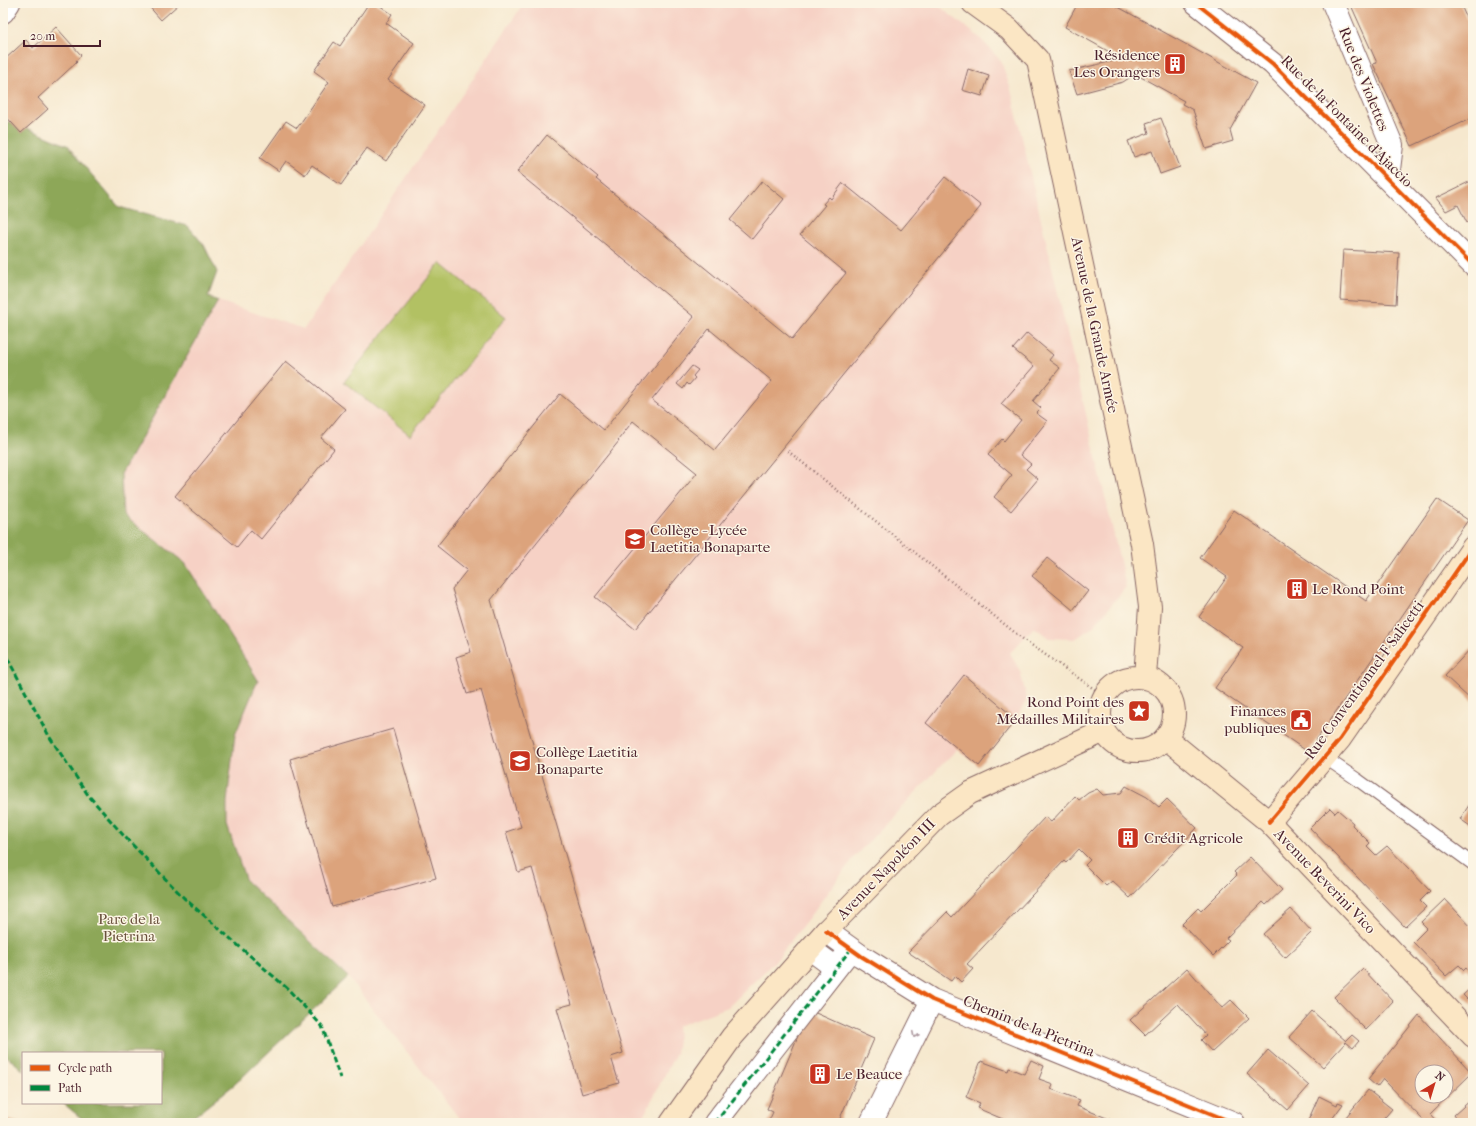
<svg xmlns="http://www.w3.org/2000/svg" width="1476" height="1126" viewBox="0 0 1476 1126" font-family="'IM FELL French Canon',serif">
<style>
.built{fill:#f6d1c5}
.green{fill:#b2c163;stroke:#7e7047}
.forest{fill:#8da759;stroke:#6c6342}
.building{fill:#dca37c;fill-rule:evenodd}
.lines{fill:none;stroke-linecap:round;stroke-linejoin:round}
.lane-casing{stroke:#866564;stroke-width:14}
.street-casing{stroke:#866564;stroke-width:24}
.secondary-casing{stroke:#866564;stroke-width:24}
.path{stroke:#866564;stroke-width:2.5;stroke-dasharray:1 3;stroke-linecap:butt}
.lane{stroke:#fff;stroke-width:12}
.street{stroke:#fff;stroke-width:22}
.secondary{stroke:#fbe6c4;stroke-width:22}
.quiet{stroke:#00873e;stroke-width:3;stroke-dasharray:6 3;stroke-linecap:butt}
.cycleway-casing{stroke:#fcf5e5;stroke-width:6}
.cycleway{stroke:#e8590c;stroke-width:4}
.oneway{stroke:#ae9aa0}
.labels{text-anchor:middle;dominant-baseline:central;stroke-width:3;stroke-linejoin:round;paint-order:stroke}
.poi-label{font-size:15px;fill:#4a1f2b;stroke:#fcf5e5;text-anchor:start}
.street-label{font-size:15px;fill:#4a1f2b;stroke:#fcf5e5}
.park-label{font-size:15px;fill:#69503c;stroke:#fcf5e5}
</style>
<rect width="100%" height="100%" fill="#fcf5e5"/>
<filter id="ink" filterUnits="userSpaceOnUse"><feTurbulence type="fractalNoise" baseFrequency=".025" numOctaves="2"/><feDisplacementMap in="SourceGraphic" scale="8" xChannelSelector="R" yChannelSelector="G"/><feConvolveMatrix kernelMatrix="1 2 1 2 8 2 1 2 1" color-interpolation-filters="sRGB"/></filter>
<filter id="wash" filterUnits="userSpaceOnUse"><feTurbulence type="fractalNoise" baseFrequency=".012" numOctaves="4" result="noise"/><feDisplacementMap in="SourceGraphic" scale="16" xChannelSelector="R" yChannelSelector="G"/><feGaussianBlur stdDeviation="0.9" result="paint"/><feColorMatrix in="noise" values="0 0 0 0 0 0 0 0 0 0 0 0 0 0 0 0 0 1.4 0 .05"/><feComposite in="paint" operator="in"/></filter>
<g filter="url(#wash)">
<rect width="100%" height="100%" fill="#f6e8ce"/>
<path class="built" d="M524,3H935L979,37L1001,61L1011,90L1126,587L1093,627L1075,639L1049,638L1034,627L1010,653L1020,671L1027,699L1014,722L979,766L957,749L856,855L778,958L728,1007L677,1026L678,1040L676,1053L640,1123H463L344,972L246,881L227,825V802L235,735L258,680L185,563L123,515L121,474L218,301L304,329Z"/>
<path class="green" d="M440,263L506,317L410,435L344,382Z"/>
<path class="forest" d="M3,120L12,123L21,133L27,128L69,146L70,149L119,207L188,226L204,245L217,272L208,297L218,301L121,474L123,515L185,563L258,680L235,735L227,802V825L246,881L348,977L235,1084L186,1123H87L63,1103H161V1053H23V1070L3,1053Z"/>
<g id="blocks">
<path class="building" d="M146,3H180L161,20Z
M369,3H376L392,14L386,23L414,43L388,80L425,105L386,161L367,148L341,185L312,165L305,175L286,161L279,171L260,158L286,121L297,128L329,82L314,71L334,42L340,46Z
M1078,3H1111L1256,83L1230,130L1233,141L1206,149L1193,110L1182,104L1184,101L1139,76L1142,71L1138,68L1132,76L1123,82L1077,94L1069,71L1122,59L1065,27Z
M1350,3H1445V5L1450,3H1460L1473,33V125L1470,119L1412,146L1373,64L1377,63Z
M56,27L81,55L76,61L77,62L38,98L48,109L21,133L3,113V74L6,71L3,67V61L26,40L33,48Z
M968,69L989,76L982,96L962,90Z
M1161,118L1180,167L1160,174L1152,151L1134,157L1128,141L1149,133L1146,123Z
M547,135L598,177L596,179L792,339L846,273L800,235L825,205L823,204L829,197L831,199L843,183L901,230L945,177L981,206L635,629L595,597L697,473L633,421L618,440L619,441L491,600L623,1053L611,1057L619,1083L582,1094L557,1008L572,1004L532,868L518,872L506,832L521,827L481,690L467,694L456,657L471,652L452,589L467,570L437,546L560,394L604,430L694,317L517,172ZM709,329L772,381L715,450L652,400Z
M1473,180V219L1467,223L1458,205L1446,211L1436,198Z
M762,181L784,199L752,239L730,220Z
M1343,250L1399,253L1396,304L1340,300Z
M1027,333L1053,355L1049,360L1060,368L1033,401L1041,408L1036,413L1047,421L1020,455L1031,464L1026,469L1038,479L1011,511L994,497L1012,475L988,455L1002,439L1004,441L1021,420L1001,404L1034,366L1013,349Z
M286,361L345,409L321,438L334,449L261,539L251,530L237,547L175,496Z
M692,366L698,370L693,376L695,378L689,385L687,383L683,389L677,384Z
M1437,499L1468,520L1308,752L1215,688L1243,648L1199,617L1227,577L1200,558L1234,510L1366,601Z
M1047,558L1088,591L1073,610L1032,576Z
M1473,646V700L1472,701L1445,676Z
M964,675L1010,714L1014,722L979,766L926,723Z
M393,729L436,878L332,907L290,759Z
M1126,786L1147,797L1159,807L1167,799L1197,828L1130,898L1112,881L1106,886L1085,865L1090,860L1079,849L1066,863L1064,861L967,964L973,969L961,982L955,976L951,981L908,952L947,912L952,917L1045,817L1051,822L1075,796L1079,800L1088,793L1097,789L1103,795L1121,793Z
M1473,799V828L1460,819Z
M1330,808L1335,813L1338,810L1353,823L1352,825L1370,843L1367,846L1376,855L1387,846L1430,891L1420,901L1426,907L1405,927L1310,828Z
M1250,857L1282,890L1266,905L1263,902L1226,938L1229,940L1213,956L1182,924L1198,908L1201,911L1237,875L1234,872Z
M1445,899L1473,929V976L1466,968L1464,970L1459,965L1446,976L1413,942L1427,928L1421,922Z
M1291,909L1312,932L1285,958L1263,934Z
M1187,968L1222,1008L1231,1000L1249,1018L1212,1052L1201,1040L1206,1035L1178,1004L1145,1035L1130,1020Z
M1363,969L1393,1001L1366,1030L1334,997Z
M1473,986V1005L1463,995Z
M809,1010L874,1039L838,1123H768L773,1112L767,1109Z
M1312,1011L1346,1041L1352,1035L1359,1041L1353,1048L1346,1042L1323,1067L1289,1037Z
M1419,1015L1472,1073L1430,1114L1438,1123H1426L1383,1079L1377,1087L1368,1079ZM1422,1072H1446V1096H1422Z
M1268,1050L1309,1086L1288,1110L1247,1074Z
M1031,1060L1044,1066L1039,1079L1053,1084L1051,1089L1080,1100L1077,1106L1119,1123H1012L977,1108L980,1103L966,1097L981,1061L1008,1071L1009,1068L1024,1074Z
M1368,1090L1392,1109L1380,1123H1341Z
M1319,1096L1337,1105L1338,1102L1343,1104L1329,1123H1307Z
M1473,1098V1123H1460L1454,1115Z
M3,1118L20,1123H3Z"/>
</g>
</g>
<g filter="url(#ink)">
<use href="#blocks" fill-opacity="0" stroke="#866564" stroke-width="1"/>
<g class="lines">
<g class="lane-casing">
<path id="lane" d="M1324,757L1358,780L1473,864"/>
</g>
<g class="street-casing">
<path id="street" d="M1196,3L1273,64L1473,265
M1333,3L1392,145L1388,178
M3,12L9,3
M826,931L861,956L932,1000L1234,1123
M810,949L836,968
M715,1123L851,949
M871,1123L932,1000"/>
</g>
<g class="secondary-casing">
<path id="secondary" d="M973,3L1009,29L1038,60L1142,544L1150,607L1145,677
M1100 714a37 37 0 1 1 74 0a37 37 0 1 1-74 0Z
M1166,738L1269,822L1473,1036
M1269,822L1340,739L1473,547
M671,1123L732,1037L826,931L939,815L970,793L1104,731"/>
</g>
<path class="path" d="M788,451L1023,639L1104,696"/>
<use href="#lane" class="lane"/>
<use href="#street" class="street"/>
<use href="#secondary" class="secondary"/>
<path class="quiet" d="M3,650L49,736L88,795L124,836L184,898L288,989L322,1026L340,1078
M715,1123L851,949"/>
<g class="cycleway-casing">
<path id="cycleway" d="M1196,3L1273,64L1473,265
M1269,822L1340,739L1473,547
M826,931L861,956L932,1000L1234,1123"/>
</g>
<use href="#cycleway" class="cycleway"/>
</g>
<defs><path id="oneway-chevron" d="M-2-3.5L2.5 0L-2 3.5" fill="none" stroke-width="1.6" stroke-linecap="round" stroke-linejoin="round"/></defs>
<use class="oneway" href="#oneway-chevron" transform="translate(915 1035) rotate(116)"/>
</g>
<defs>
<g id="building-square" transform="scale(1.15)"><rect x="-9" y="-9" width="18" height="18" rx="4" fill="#c8321e" stroke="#fcf5e5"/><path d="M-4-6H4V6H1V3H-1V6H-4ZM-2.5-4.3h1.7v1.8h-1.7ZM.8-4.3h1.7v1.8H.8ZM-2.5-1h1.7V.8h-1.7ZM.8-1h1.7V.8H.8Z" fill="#fff"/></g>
<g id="school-square" transform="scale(1.15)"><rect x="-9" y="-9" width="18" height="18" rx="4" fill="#c8321e" stroke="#fcf5e5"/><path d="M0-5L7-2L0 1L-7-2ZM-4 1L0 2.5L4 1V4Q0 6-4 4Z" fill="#fff"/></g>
<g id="sight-square" transform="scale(1.15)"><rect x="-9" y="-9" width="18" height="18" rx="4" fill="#c8321e" stroke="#fcf5e5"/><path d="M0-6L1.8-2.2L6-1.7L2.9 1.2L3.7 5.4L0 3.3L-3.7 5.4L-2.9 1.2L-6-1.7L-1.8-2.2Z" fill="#fff"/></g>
<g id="civic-square" transform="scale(1.15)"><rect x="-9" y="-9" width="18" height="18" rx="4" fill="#c8321e" stroke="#fcf5e5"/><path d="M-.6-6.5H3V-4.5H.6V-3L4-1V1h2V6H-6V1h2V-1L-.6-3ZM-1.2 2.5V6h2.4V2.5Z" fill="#fff"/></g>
</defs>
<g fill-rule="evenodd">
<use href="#building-square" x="1175" y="64"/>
<use href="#school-square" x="635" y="539"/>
<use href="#building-square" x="1297" y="589"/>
<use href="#sight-square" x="1139" y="711"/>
<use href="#civic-square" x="1301" y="720"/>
<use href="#school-square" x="520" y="761"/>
<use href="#building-square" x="1128" y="838"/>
<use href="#building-square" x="820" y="1074"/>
</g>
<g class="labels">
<g class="poi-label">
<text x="1160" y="55" text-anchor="end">Résidence<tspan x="1160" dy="17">Les Orangers</tspan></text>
<text x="650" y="530">Collège - Lycée<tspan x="650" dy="17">Laetitia Bonaparte</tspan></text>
<text x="1312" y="589">Le Rond Point</text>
<text x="1124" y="702" text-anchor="end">Rond Point des<tspan x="1124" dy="17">Médailles Militaires</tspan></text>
<text x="1286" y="711" text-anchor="end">Finances<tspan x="1286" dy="17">publiques</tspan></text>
<text x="536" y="752">Collège Laetitia<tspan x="536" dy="17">Bonaparte</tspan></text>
<text x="1144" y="838">Crédit Agricole</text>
<text x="836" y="1074">Le Beauce</text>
</g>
<g class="street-label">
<text transform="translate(1364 79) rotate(68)">Rue des Violettes</text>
<text transform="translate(1347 121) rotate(45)">Rue de la Fontaine d'Ajaccio</text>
<text transform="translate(1095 325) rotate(78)">Avenue de la Grande Armée</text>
<text transform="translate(1364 680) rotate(-54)">Rue Conventionnel F Salicetti</text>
<text transform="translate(886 869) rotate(-46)">Avenue Napoléon III</text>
<text transform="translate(1325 881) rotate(46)">Avenue Beverini Vico</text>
<text transform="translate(1029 1026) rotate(22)">Chemin de la Pietrina</text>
</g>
<g class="park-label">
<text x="129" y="919">Parc de la<tspan x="129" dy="17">Pietrina</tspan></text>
</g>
</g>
<rect width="1476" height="1126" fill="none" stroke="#fcf5e5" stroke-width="16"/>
<rect x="22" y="1052" width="140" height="52" fill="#fcf5e5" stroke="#b59f9b"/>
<rect x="30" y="1065" width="20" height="6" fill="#e8590c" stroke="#b59f9b"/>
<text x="58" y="1072" font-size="12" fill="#4a1f2b">Cycle path</text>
<rect x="30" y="1085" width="20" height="6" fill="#00873e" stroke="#b59f9b"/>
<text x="58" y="1092" font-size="12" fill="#4a1f2b">Path</text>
<g transform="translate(1434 1084) rotate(38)"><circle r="19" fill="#fcf5e5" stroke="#b59f9b"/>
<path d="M0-3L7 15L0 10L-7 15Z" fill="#c8321e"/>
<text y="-6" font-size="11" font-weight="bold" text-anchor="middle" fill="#4a1f2b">N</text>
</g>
<path d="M24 40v6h76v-6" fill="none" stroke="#4a1f2b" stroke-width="2"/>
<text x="30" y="40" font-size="12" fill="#4a1f2b" stroke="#fcf5e5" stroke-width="3" paint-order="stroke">20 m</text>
</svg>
